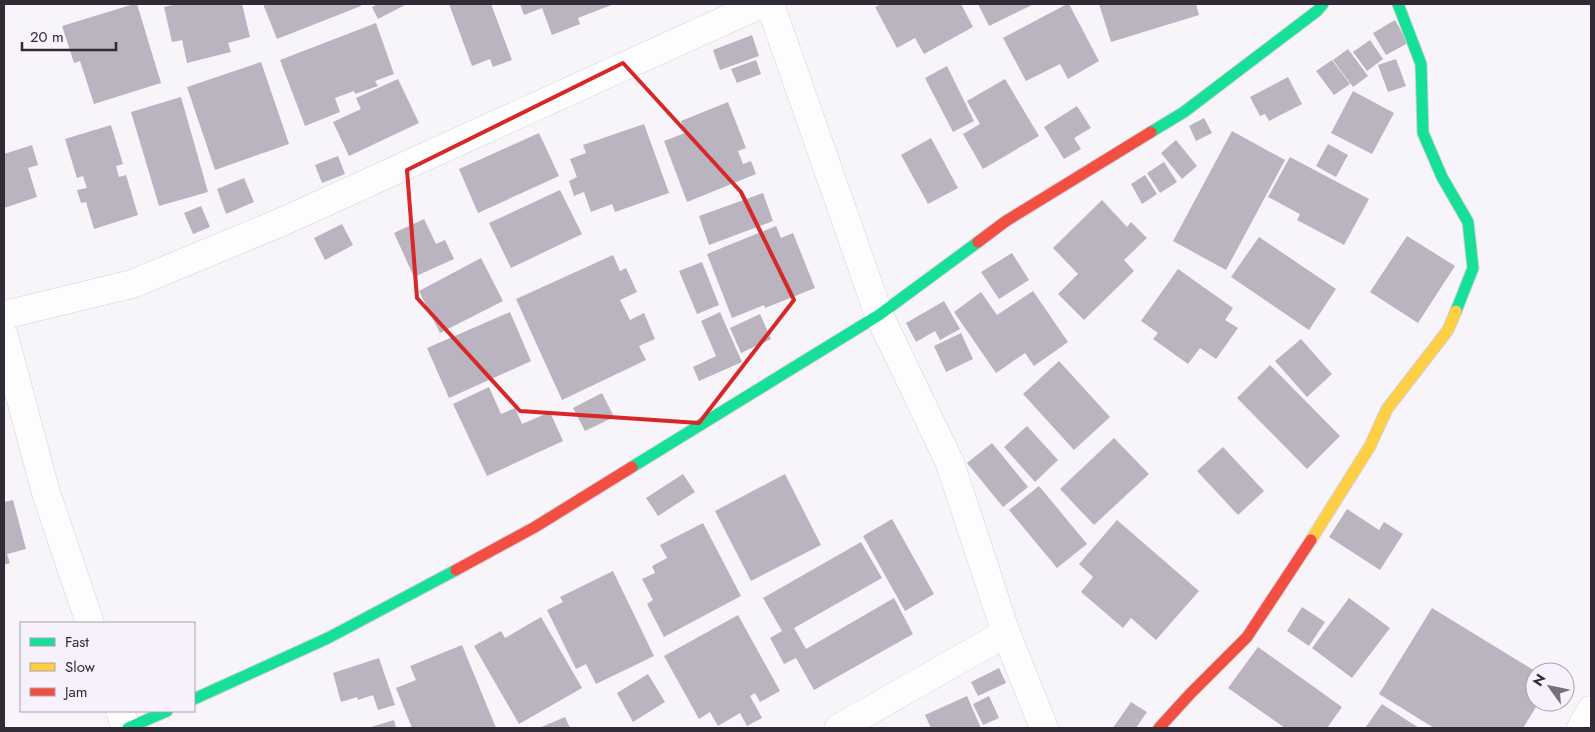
<svg xmlns="http://www.w3.org/2000/svg" width="1595" height="732" viewBox="0 0 1595 732" font-family="Jost,sans-serif">
<style>
.building{fill:#bab4c0}
.lines{fill:none;stroke-linecap:round;stroke-linejoin:round}
.street-casing{stroke:#d5d0d9;stroke-width:29}
.fast-casing{stroke:#d5d0d9;stroke-width:13}
.slow-casing{stroke:#d5d0d9;stroke-width:13}
.jam-casing{stroke:#d5d0d9;stroke-width:13}
.street{stroke:#fefdfe;stroke-width:28}
.fast{stroke:#16e098;stroke-width:11}
.slow{stroke:#ffcf43;stroke-width:11}
.jam{stroke:#f24e42;stroke-width:11}
.marked{fill:none;stroke:#d62828;stroke-width:4;stroke-linejoin:round}
</style>
<rect width="100%" height="100%" fill="#f7f4fa"/>
<path class="building" d="M134,4H137L161,83L94,104L80,61L74,63L62,26Z
M177,4H242L250,37L228,43L231,52L187,63L182,40L172,42L164,7Z
M263,4H360L361,6L277,39Z
M378,4H407L378,19L372,7Z
M449,4H491L512,60L493,67L490,59L472,66Z
M520,4H614L578,18L580,24L552,35L542,8L524,15Z
M882,4H961L973,27L924,54L915,38L897,48L875,7Z
M978,4H1034L989,26Z
M1067,4H1069L1099,61L1068,79L1060,64L1026,81L1003,38Z
M1099,4H1196L1199,15L1111,42Z
M1395,20L1408,43L1386,55L1373,33Z
M376,23L394,74L375,81L378,86L355,94L354,91L335,98L340,112L305,126L280,60Z
M752,35L759,56L720,70L713,50Z
M1370,40L1383,59L1367,71L1353,52Z
M1348,49L1368,76L1353,87L1333,60Z
M1396,59L1406,86L1388,92L1378,65Z
M756,60L761,74L737,83L731,69Z
M1332,60L1350,84L1334,95L1316,71Z
M261,62L289,144L215,170L187,87Z
M947,66L974,121L953,132L925,78Z
M1288,77L1302,104L1269,121L1265,114L1260,116L1250,97Z
M398,79L419,123L349,156L333,122L361,109L356,98Z
M1005,79L1039,136L983,169L963,134L980,124L967,101Z
M1353,91L1394,113L1372,154L1331,133Z
M181,97L208,192L159,206L131,112Z
M728,102L746,148L738,151L743,164L751,161L756,174L687,202L664,141L685,133L681,121Z
M1077,106L1091,128L1074,138L1081,149L1064,159L1044,127Z
M1204,118L1212,133L1196,141L1189,126Z
M644,124L669,193L615,212L612,204L591,212L584,192L574,196L569,181L577,177L570,159L586,153L583,145Z
M111,125L123,164L116,166L119,177L126,175L138,215L94,229L86,202L81,203L77,190L87,188L83,176L77,178L65,139Z
M1232,131L1285,160L1226,270L1173,241Z
M539,133L559,176L478,213L459,169Z
M931,138L958,188L928,204L901,155Z
M1176,140L1197,166L1182,179L1161,153Z
M1328,144L1348,155L1336,177L1316,166Z
M32,145L38,165L28,168L37,197L4,208V154Z
M338,156L345,174L322,183L315,165Z
M1290,157L1369,199L1344,245L1297,220L1300,214L1268,197Z
M1164,162L1177,182L1160,193L1147,173Z
M1145,175L1157,194L1142,204L1131,184Z
M244,178L254,202L226,214L217,189Z
M560,190L582,234L511,268L489,223Z
M763,193L773,221L709,245L699,216Z
M1102,200L1127,227L1131,222L1147,238L1124,260L1134,271L1084,320L1058,294L1078,274L1053,248Z
M201,206L210,227L193,234L184,213Z
M424,219L436,244L445,240L454,259L414,277L394,233Z
M342,224L353,245L325,260L314,238Z
M776,226L781,238L793,233L815,288L765,308L764,305L732,318L707,254Z
M1407,236L1455,266L1418,323L1370,292Z
M1259,237L1336,289L1309,330L1231,277Z
M1012,253L1029,280L999,299L981,272Z
M613,255L620,271L626,268L637,292L620,300L630,320L644,313L655,339L639,346L646,360L562,400L516,299Z
M481,258L503,301L440,333L419,291Z
M702,262L719,305L697,314L679,271Z
M1178,269L1233,308L1225,320L1238,328L1216,359L1200,348L1188,364L1153,339L1158,333L1141,321Z
M1033,291L1068,342L1034,366L1025,353L996,373L954,312L981,292L997,315Z
M944,301L960,329L940,340L935,331L916,342L906,323Z
M510,312L531,361L449,398L427,348Z
M720,312L742,362L699,381L693,367L716,356L701,321Z
M760,314L771,339L741,353L730,328Z
M961,333L973,359L946,372L934,346Z
M1301,339L1332,374L1307,397L1275,361Z
M1059,361L1110,417L1074,450L1023,394Z
M1270,365L1340,436L1307,469L1237,398Z
M489,387L501,414L515,408L522,424L550,412L563,441L487,476L453,404Z
M602,393L614,417L585,431L573,408Z
M1027,426L1058,460L1035,482L1004,447Z
M1114,438L1149,474L1094,525L1060,489Z
M992,443L1028,487L1003,507L967,463Z
M1223,447L1264,491L1238,515L1197,471Z
M683,474L695,492L658,516L646,498Z
M785,474L821,545L751,581L715,511Z
M1039,486L1087,544L1057,568L1009,510Z
M13,500L26,549L7,554L10,563L4,565V502Z
M1347,509L1379,530L1384,522L1403,534L1380,570L1329,537Z
M892,519L934,594L905,611L863,536Z
M1117,520L1199,591L1156,640L1131,618L1123,628L1081,592L1093,577L1079,564Z
M703,523L741,596L664,637L647,604L653,600L642,579L655,573L652,566L667,558L660,545Z
M861,542L882,578L794,628L806,649L894,598L913,634L814,690L796,658L784,664L770,638L782,631L763,598Z
M613,571L654,656L596,684L586,664L576,669L547,610L563,602L560,597Z
M1349,598L1390,628L1352,678L1312,648Z
M1302,607L1325,622L1309,646L1287,631Z
M1432,608L1535,671V702H1539L1523,728H1434L1379,694Z
M738,615L780,691L760,702L755,693L750,696L762,718L747,726L740,713L718,726L710,712L699,719L664,656Z
M541,617L582,688L519,724L474,646L501,631L505,638Z
M462,645L496,728H412L396,688L416,680L410,666Z
M1258,647L1342,707L1327,728H1285L1228,688Z
M379,658L395,705L378,710L373,695L358,700L357,697L341,702L333,673Z
M999,668L1006,683L978,696L971,682Z
M648,674L665,702L633,722L617,693Z
M967,696L981,728H931L925,715Z
M989,696L999,718L983,725L973,704Z
M1131,702L1147,712L1136,728H1113Z
M1382,704L1419,728H1365Z
M565,717L570,728H539Z
M394,720L396,728H368Z"/>
<g class="lines">
<g class="street-casing">
<path id="street" d="M770,4L879,315L950,463L1006,633L1044,728
M4,315L132,284L284,221L761,4
M4,336L46,493L90,623
M120,711L126,728
M839,728L1006,633
M1581,728L1591,710"/>
</g>
<g class="fast-casing">
<path id="fast" d="M1398,4L1421,64L1423,133L1442,177L1468,222L1473,268L1456,311
M1151,132L1184,112L1317,11L1323,4
M632,467L879,315L978,242
M194,699L328,638L456,570
M128,728L167,711"/>
</g>
<g class="slow-casing">
<path id="slow" d="M1311,540L1370,446L1387,409L1448,330L1456,311"/>
</g>
<g class="jam-casing">
<path id="jam" d="M978,242L1006,221L1151,132
M456,570L535,527L632,467
M1159,728L1190,694L1247,637L1311,540"/>
</g>
<use href="#street" class="street"/>
<use href="#fast" class="fast"/>
<use href="#slow" class="slow"/>
<use href="#jam" class="jam"/>
</g>
<path class="marked" d="M623,63L741,192L794,300L699,423L520,411L417,298L407,170Z"/>
<rect width="1595" height="732" fill="none" stroke="#312b37" stroke-width="10"/>
<rect x="20" y="622" width="175" height="90" fill="#f7f1fd" stroke="#a8a2ae"/>
<rect x="30" y="638" width="25" height="8" fill="#16e098" stroke="#a8a2ae"/>
<text x="65" y="647" font-size="15" fill="#312b37">Fast</text>
<rect x="30" y="663" width="25" height="8" fill="#ffcf43" stroke="#a8a2ae"/>
<text x="65" y="672" font-size="15" fill="#312b37">Slow</text>
<rect x="30" y="688" width="25" height="8" fill="#f24e42" stroke="#a8a2ae"/>
<text x="65" y="697" font-size="15" fill="#312b37">Jam</text>
<g transform="translate(1550 687) rotate(303)"><circle r="24" fill="#f7f1fd" stroke="#a8a2ae"/>
<path d="M0-4L9 19L0 12L-9 19Z" fill="#76717b"/>
<text y="-8" font-size="14" font-weight="bold" text-anchor="middle" fill="#312b37">N</text>
</g>
<path d="M22 42v8h94v-8" fill="none" stroke="#312b37" stroke-width="2.5"/>
<text x="30" y="42" font-size="15" fill="#312b37" stroke="#f7f1fd" stroke-width="4" paint-order="stroke">20 m</text>
</svg>
